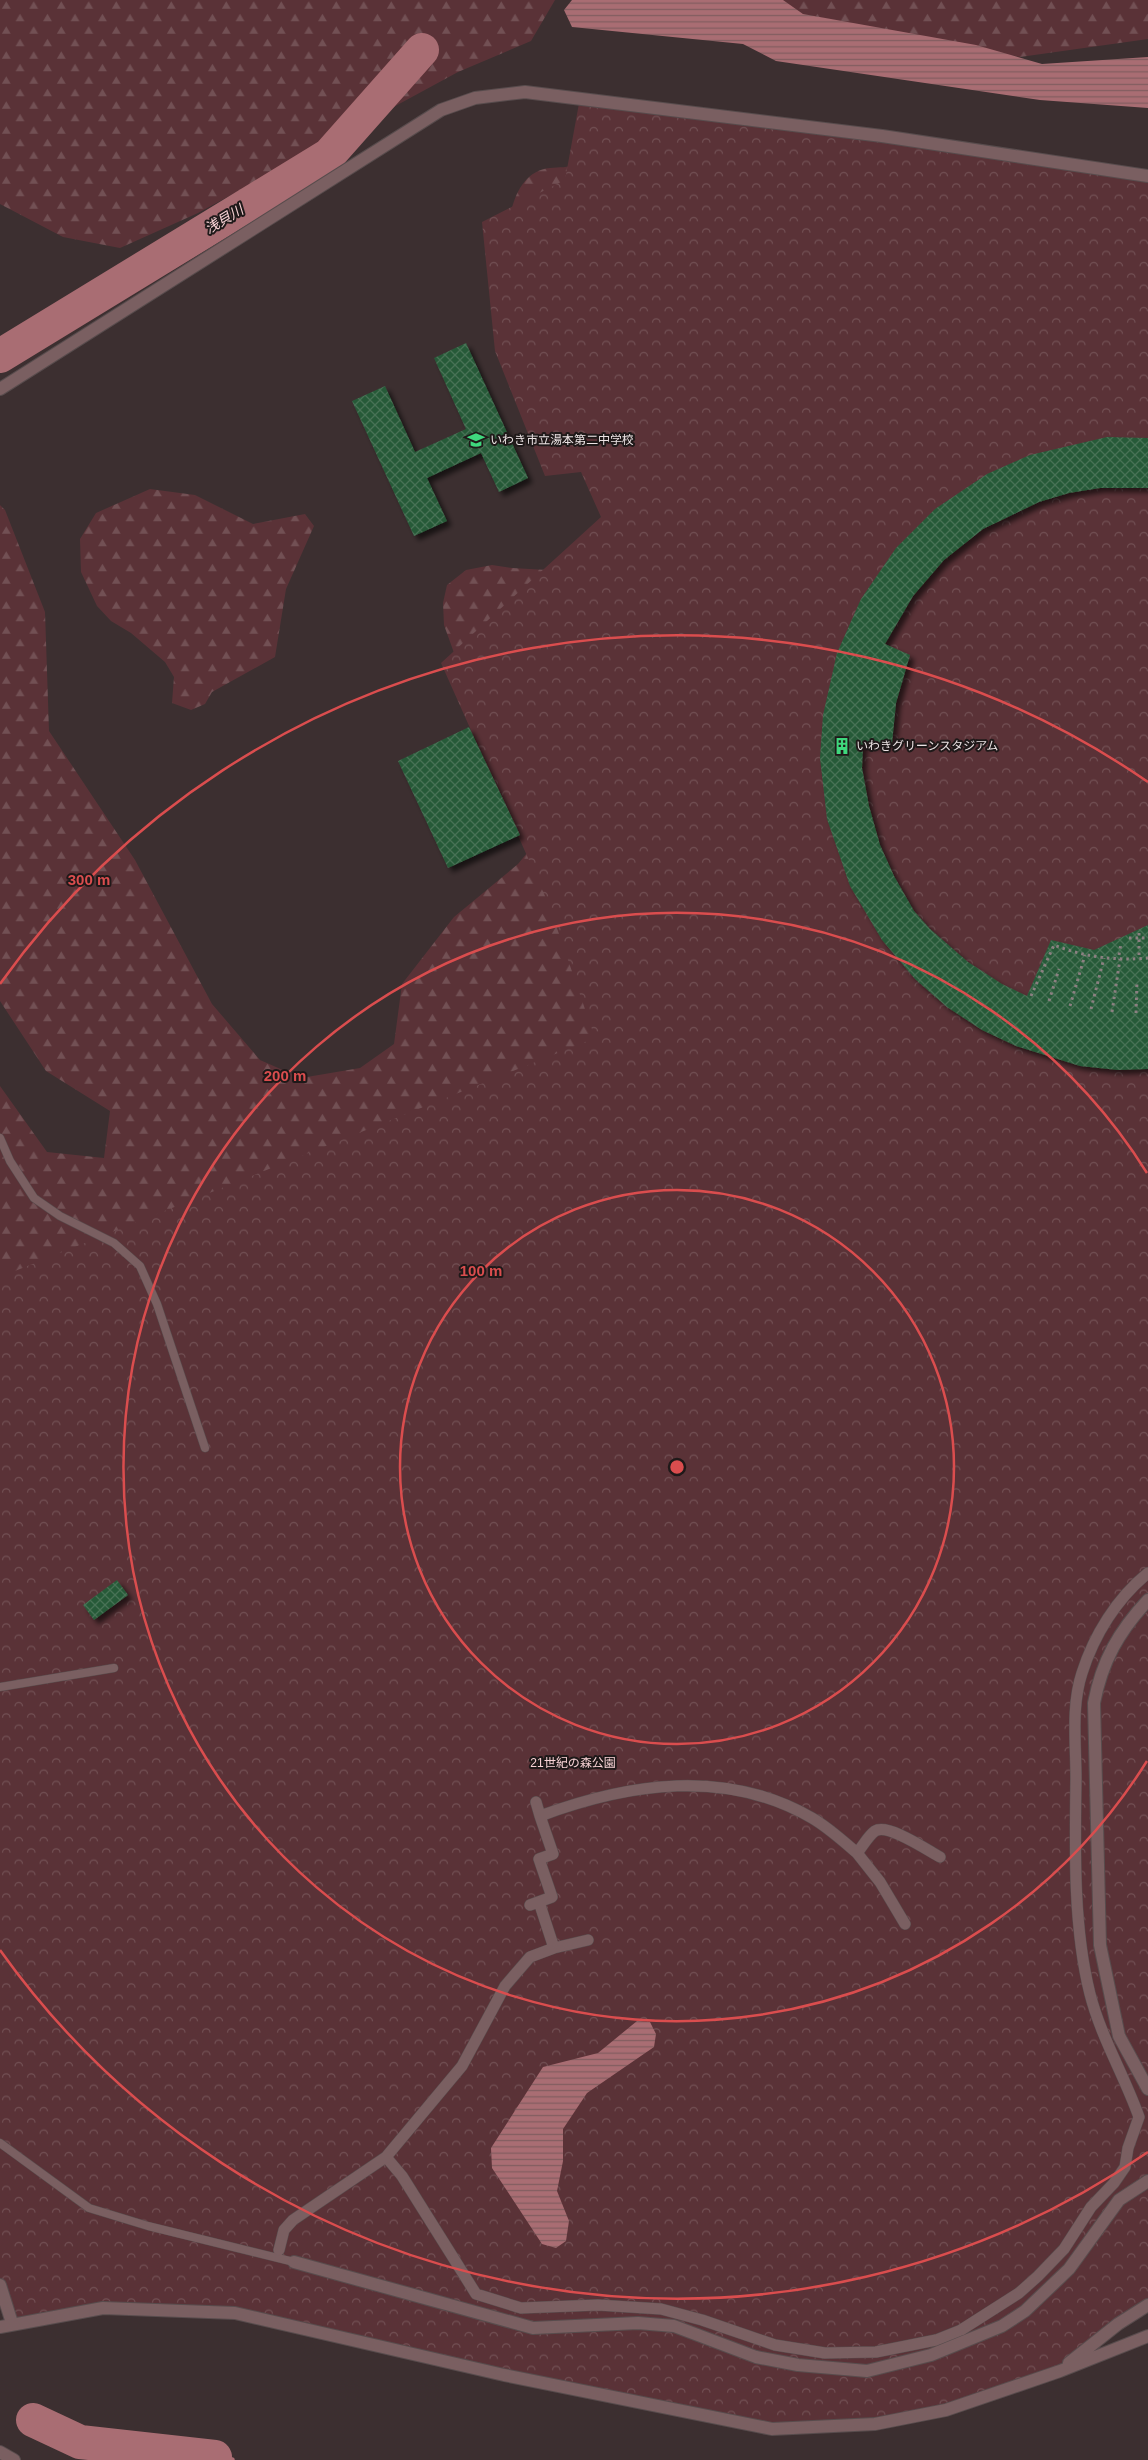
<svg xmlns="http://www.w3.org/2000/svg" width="1148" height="2460" viewBox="0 0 1148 2460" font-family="Arial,'Noto Sans JP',sans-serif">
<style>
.forest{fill:url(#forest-firs)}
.park{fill:url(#park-crowns)}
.water{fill:url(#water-rules)}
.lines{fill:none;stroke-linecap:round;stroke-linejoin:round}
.stream{stroke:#a96d73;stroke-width:5.5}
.river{stroke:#a96d73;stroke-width:34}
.building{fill:url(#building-cross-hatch);filter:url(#shadow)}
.service-casing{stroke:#584c4d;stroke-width:9}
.pedestrian-casing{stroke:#584c4d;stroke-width:12}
.minor-casing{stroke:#584c4d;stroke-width:14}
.tertiary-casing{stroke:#584c4d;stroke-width:14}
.path{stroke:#8b8081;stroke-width:3;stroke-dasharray:2.5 4;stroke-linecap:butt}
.service{stroke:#7a5f61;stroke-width:8}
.pedestrian{stroke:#7a5f61;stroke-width:11}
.minor{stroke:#7a5f61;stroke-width:12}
.tertiary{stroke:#7a5f61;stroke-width:12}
.ring{fill:none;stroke:#da4d4e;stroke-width:2.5}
.labels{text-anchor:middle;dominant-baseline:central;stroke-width:4;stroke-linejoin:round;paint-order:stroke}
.poi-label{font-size:12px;fill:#ece3e4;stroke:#1f1919;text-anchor:start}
.park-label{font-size:12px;fill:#f9d3d6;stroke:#1f1919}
.water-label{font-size:14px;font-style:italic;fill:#fbd4d7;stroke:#1f1919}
.centre{fill:#da4d4e;stroke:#1f1919;stroke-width:2.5}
.ring-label{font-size:15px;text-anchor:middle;font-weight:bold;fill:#da4d4e;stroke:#1f1919;stroke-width:4;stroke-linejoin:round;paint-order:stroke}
</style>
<defs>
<pattern id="forest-firs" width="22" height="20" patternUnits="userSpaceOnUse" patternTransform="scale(1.25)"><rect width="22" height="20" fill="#5a3237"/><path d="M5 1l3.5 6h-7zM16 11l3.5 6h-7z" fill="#725054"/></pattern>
<pattern id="park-crowns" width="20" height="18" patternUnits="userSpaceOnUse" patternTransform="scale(1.25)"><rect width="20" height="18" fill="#5a3237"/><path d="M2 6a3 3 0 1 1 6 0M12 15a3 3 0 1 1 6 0" fill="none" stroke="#725054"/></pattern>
<pattern id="water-rules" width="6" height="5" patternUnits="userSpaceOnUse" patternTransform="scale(1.25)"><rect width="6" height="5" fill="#a96d73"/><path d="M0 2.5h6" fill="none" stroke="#825d60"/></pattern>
<pattern id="building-cross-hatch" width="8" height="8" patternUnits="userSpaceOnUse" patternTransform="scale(1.25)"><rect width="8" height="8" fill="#285a38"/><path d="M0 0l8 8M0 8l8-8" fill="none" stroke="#477255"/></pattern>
<filter id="shadow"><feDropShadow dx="4.5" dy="4.5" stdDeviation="2.5" flood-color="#0009"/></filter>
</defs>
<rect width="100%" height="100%" fill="#3c2f30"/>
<path class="forest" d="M0,0H555L531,41L458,72L198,213L120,248L63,237L0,204Z
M778,0H1148V39L1020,57L803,14Z
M577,164L733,980L0,1458V1086L47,1152L104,1158L110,1111L46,1071L0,1001V505L5,510L45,612L49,731L135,860L212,1004L260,1060L301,1078L360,1068L394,1044L402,984L454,917L518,864L536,842L458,664L444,625L443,603L447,585L466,570L492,565L512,568L547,570L619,531L512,208C517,189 528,170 550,168C560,167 567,168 577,164Z
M150,489L195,495L253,524L305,514L314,526L286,589L275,657L212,692L205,704L191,710L172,703L174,677L165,662L131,633L111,621L97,606L81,572L80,539L96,513Z"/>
<path class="park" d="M580,98L1148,176V2305L1060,2371L946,2410L772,2429L235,2313L103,2308L12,2323L0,2285V1277L595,1038L549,905L441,663L601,517L581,472L545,476L495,351L482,222L565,180Z"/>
<path class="water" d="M572,0H783L803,14L976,45L1042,64L1148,57V108L1040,100L776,61L743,44L572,27L564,10Z
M637,2021L650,2022L656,2034L654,2047L587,2093L563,2129V2161L557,2191L569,2221L566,2241L556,2248L542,2244L492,2168L491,2148L543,2067L598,2053Z"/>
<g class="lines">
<path class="stream" d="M215,2457L232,2460"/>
<path class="river" d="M0,356L329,155L422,50
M33,2420L80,2442L215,2457"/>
</g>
<path class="building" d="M466,343L528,478L499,492L481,453L427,478L447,521L414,536L352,401L385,386L415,452L466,429L434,358Z
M1107,437L1148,438V488H1100L1069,493L1039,502L983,529L944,560L913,596L885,644L910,655L896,703L892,743L863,745L862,768L869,806L880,845L894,876L914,911L930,929L968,962L1002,984L1027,996L1051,940L1094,950L1148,925V1069L1118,1070L1080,1066L1016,1046L982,1030L947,1007L915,979L882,940L850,886L827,819L820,758L823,715L837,653L861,599L896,548L935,509L987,474L1030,455Z
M469,727L520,835L448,868L398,761Z
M117,1580L128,1595L94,1620L83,1605Z"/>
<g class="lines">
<g class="service-casing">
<path id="service" d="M0,1138L10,1161L34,1198L60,1216L114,1243L140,1266L157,1304L205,1448
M0,1687L114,1668
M0,2143L89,2208L148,2226L294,2262"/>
</g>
<g class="pedestrian-casing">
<path id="pedestrian" d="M536,1802L540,1816C629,1783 726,1768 812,1818C829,1828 843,1841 857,1853
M539,1902L554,1948L588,1940
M530,1905L552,1897L539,1859L553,1854L540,1816
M905,1924L880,1882L857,1853C863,1846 868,1836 875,1831C888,1823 927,1850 940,1857
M386,2157L402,2176L476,2294L521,2308L598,2305L661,2309L702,2320L775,2345L825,2353L876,2352L936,2340L961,2330L1019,2293L1038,2276L1064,2249L1091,2207L1114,2183L1125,2167L1128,2148L1139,2117C1124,2075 1101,2037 1090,1994C1073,1926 1075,1848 1076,1779C1076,1744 1071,1706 1082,1673C1094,1635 1117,1598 1148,1573
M279,2250L284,2230L293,2220L386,2157L462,2066L505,1986L530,1957L554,1948"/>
</g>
<g class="minor-casing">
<path id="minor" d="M1148,1600C1119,1631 1102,1661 1094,1703L1100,1945L1119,2036L1148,2089
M294,2262L533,2328L638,2323L674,2326L756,2357L798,2365L867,2371L931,2355L1002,2326L1025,2311L1069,2269L1119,2200L1148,2181
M0,2452L14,2460"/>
</g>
<g class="tertiary-casing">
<path id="tertiary" d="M0,389L441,110L475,98L525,92L882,136L1148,176
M0,2285L12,2323
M0,2327L103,2308L235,2313L504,2375L772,2429L875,2424L946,2410L1060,2371L1148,2336
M1069,2363L1118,2324L1148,2305"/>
</g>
<path class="path" d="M1129,938H1148
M1119,955L1121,943
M1139,955V932
M1031,996L1054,945C1084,957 1116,961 1148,958
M1049,1001L1059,969
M1070,1006L1085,955
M1091,1009L1104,958
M1112,1012L1120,959
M1136,1013L1137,981"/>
<use href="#service" class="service"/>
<use href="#pedestrian" class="pedestrian"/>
<use href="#minor" class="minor"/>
<use href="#tertiary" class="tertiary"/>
</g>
<g class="ring">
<circle cx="677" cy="1467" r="277"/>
<path d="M1147 1761A554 554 0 1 1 1147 1173"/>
<path d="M1148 2152A831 831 0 0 1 0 1950M0 984A831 831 0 0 1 1148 782"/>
</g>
<defs>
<g id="school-bare" transform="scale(1.35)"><path d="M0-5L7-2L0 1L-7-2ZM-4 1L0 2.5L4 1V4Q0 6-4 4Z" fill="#3fd77d" stroke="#1f1919" stroke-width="2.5" paint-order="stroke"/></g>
<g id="building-bare" transform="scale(1.35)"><path d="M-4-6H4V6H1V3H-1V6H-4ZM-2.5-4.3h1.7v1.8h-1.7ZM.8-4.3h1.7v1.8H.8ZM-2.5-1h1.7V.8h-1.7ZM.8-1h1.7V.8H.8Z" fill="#3fd77d" stroke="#1f1919" stroke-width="2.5" paint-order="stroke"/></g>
</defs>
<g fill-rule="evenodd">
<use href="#school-bare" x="476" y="440"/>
<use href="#building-bare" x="842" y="746"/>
</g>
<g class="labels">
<g class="poi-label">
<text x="490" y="440">いわき市立湯本第二中学校</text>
<text x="856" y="746">いわきグリーンスタジアム</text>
</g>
<g class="park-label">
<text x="573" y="1763">21世紀の森公園</text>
</g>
<g class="water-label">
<text transform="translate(224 219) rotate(-31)">浅貝川</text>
</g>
</g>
<circle cx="677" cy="1467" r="8" class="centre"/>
<g class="ring-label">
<text x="89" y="885">300 m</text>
<text x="285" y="1081">200 m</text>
<text x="481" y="1276">100 m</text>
</g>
</svg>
